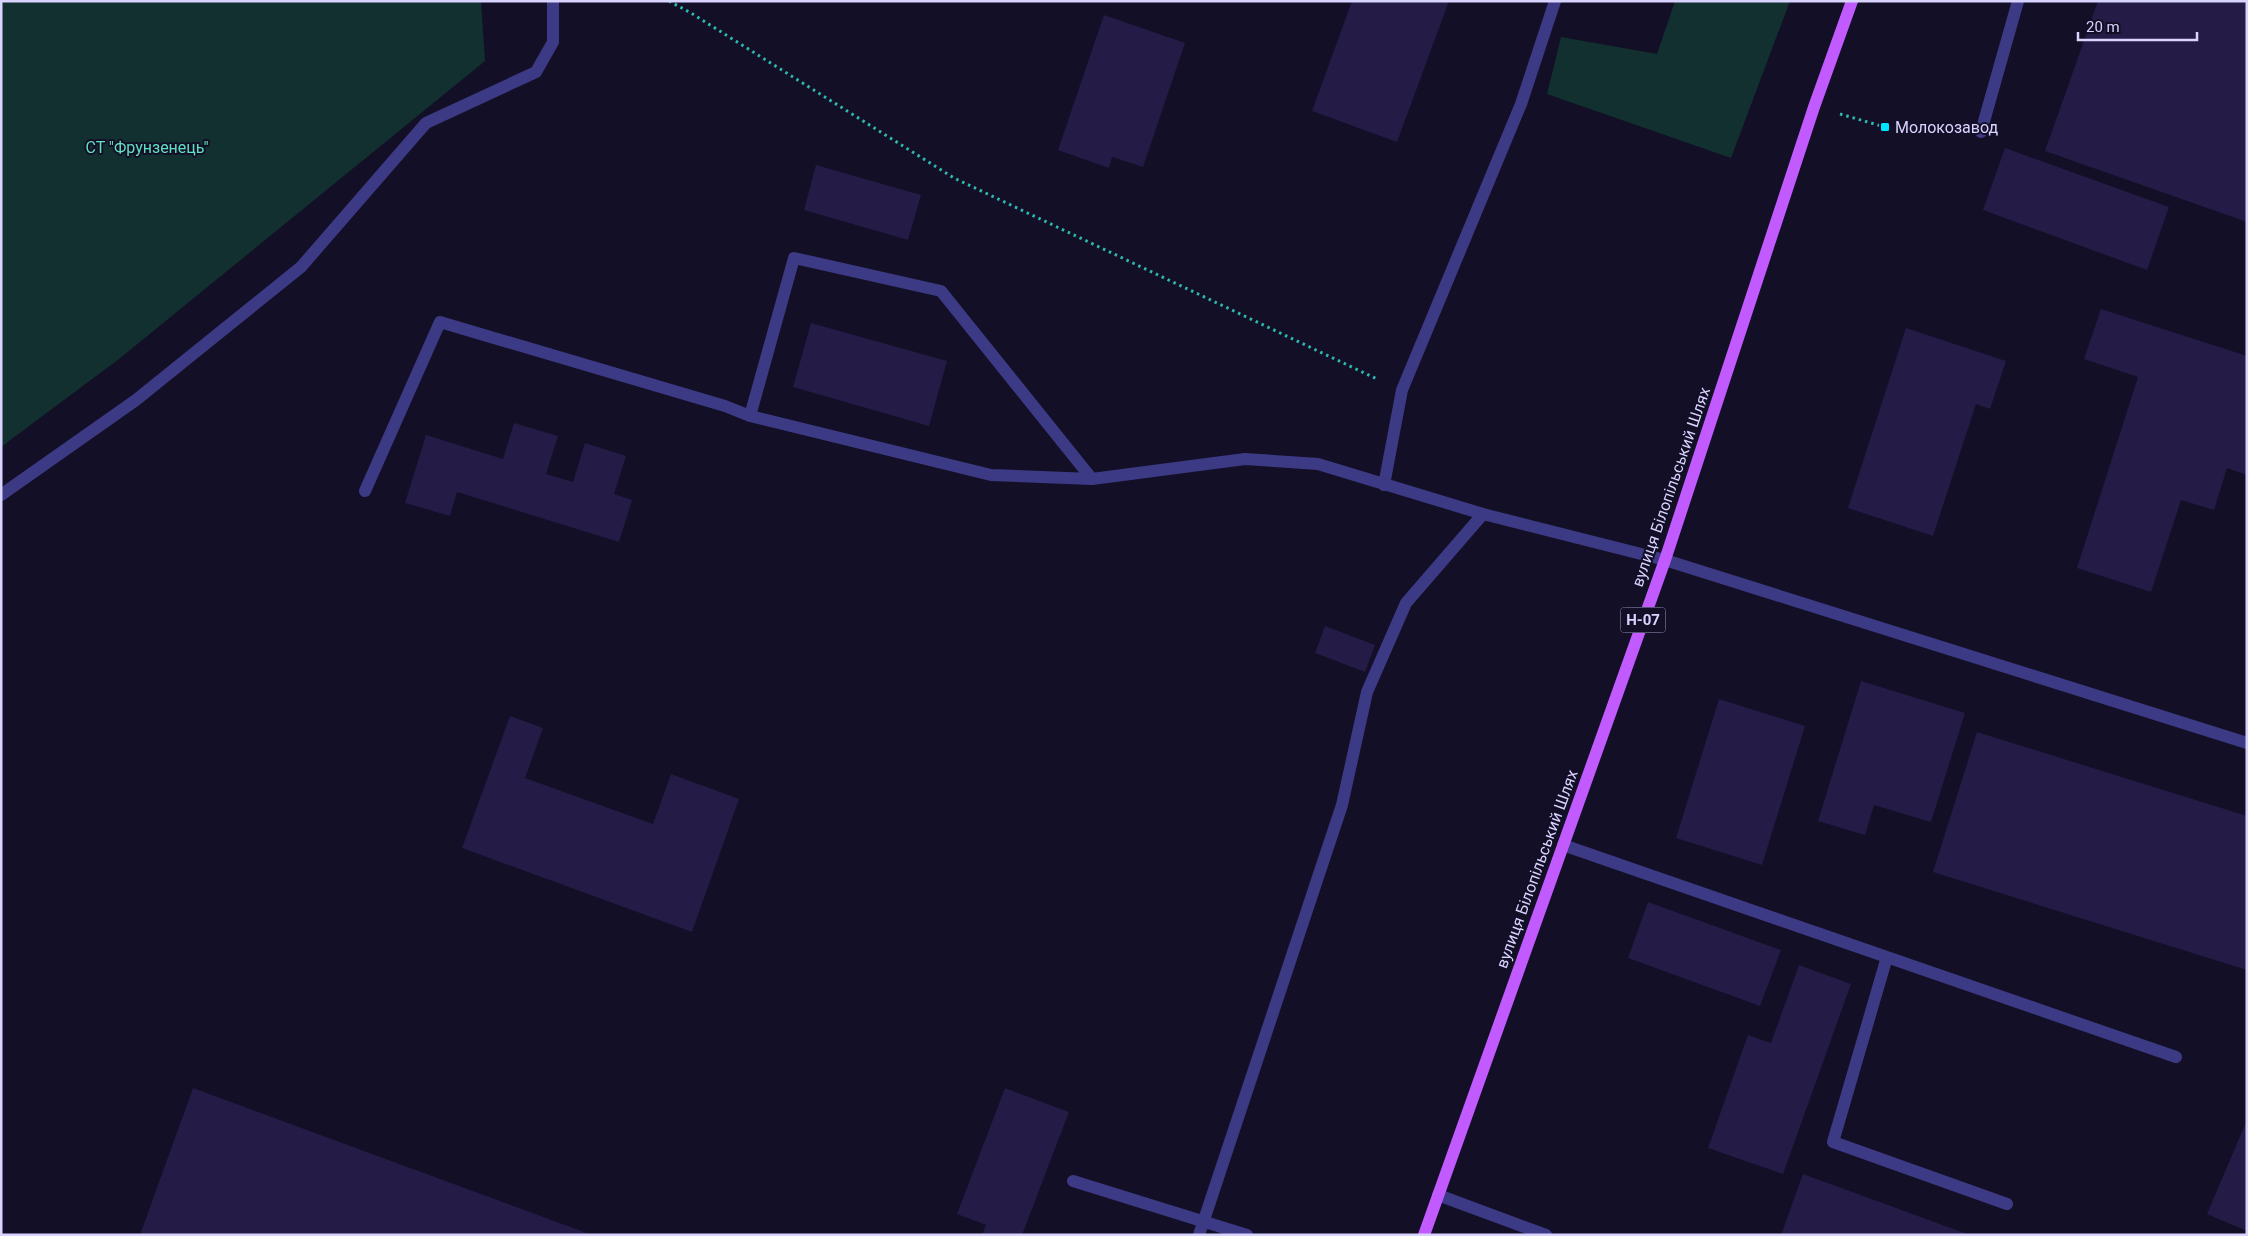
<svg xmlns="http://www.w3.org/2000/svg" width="2248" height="1236" viewBox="0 0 2248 1236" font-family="Roboto,sans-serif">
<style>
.green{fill:#12302f}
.building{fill:#241b47}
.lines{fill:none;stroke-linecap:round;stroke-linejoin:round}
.path{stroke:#2fb8b0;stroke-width:3;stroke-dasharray:2.5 4;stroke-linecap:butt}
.service{stroke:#3d3a85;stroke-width:12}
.primary{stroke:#c25bff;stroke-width:12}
.poi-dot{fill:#00e5ff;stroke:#130f26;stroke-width:2}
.labels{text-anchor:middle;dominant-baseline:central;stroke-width:4;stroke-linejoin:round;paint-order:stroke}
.shield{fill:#130f26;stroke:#9e99be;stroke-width:1}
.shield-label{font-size:15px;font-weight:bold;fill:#d9d4ff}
.poi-label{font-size:16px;fill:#d9d4ff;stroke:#130f26;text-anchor:start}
.park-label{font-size:16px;fill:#5fe0c0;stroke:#130f26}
.street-label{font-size:16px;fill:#d9d4ff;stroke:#130f26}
</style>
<rect width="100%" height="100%" fill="#130f26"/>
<path class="green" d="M1,1H481L485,61L119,359L1,447Z
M1675,1H1790L1731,158L1547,94L1561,37L1657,54Z"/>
<path class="building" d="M1352,1H1449L1397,142L1312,111Z
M2098,1H2247V222L2045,151Z
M1104,15L1185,43L1143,167L1112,157L1109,168L1058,150Z
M2005,148L2169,207L2147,270L1983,210Z
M816,165L921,195L908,240L804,210Z
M2101,309L2247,356V475L2227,468L2214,510L2181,500L2151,592L2077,568L2138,377L2084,359Z
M811,323L947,361L929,426L793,387Z
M1906,328L2006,361L1990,409L1976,404L1933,536L1848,508Z
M514,423L558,436L546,474L573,482L585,443L626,456L614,494L632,500L619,542L457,492L450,516L405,503L426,435L503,459Z
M1325,626L1375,645L1365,672L1315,653Z
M1861,681L1965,713L1931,822L1874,805L1865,835L1818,821Z
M1719,699L1805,726L1762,865L1676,838Z
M510,716L543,728L525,778L653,824L671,774L739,799L692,932L462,848Z
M1977,732L2247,816V970L1933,872Z
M1648,902L1781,950L1760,1006L1628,958Z
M1799,965L1851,984L1783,1174L1708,1148L1748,1035L1771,1043Z
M193,1088L592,1235H140Z
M1005,1088L1069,1112L1022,1235H982L986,1225L957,1214Z
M2247,1120V1231L2207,1214Z
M1803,1174L1970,1235H1781Z"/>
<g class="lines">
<path class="path" d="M669,1L691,13L954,178L1377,379
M1840,114L1885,127"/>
<path class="service" d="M1981,132L2018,1
M750,416L991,475L1092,479
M1384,485L1402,390L1521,104L1555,1
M365,491L440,322L725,406L750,416L794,258L941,291L1092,479L1245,459L1318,464L1483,514
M1,495L136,400L301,267L426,123L536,72L553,42V1
M1563,845L2176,1057
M1887,957L1833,1142L2007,1204
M1073,1181L1247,1235
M1438,1195L1546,1235
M1199,1235L1342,805L1367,692L1406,603L1483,514L1665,560L2247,743"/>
<path class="primary" d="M1424,1235L1665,560L1814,107L1852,1"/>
</g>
<rect class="poi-dot" x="1880" y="122" width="10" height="10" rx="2.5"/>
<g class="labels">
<rect class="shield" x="1620.5" y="607.5" width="45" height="25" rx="4"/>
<g class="shield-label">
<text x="1643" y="620">Н-07</text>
</g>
<g class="poi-label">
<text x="1895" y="127">Молокозавод</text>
</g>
<g class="park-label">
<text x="147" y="147">СТ "Фрунзенець"</text>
</g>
<g class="street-label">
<text transform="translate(1671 487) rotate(-71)">вулиця Білопільський Шлях</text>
<text transform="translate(1537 869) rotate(-70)">вулиця Білопільський Шлях</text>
</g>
</g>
<rect width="2248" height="1236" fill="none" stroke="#d9d4ff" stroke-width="5"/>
<path d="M2078 32v8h119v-8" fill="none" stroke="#d9d4ff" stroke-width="2.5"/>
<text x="2086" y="32" font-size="15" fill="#d9d4ff" stroke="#130f26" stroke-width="4" paint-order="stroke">20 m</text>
</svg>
